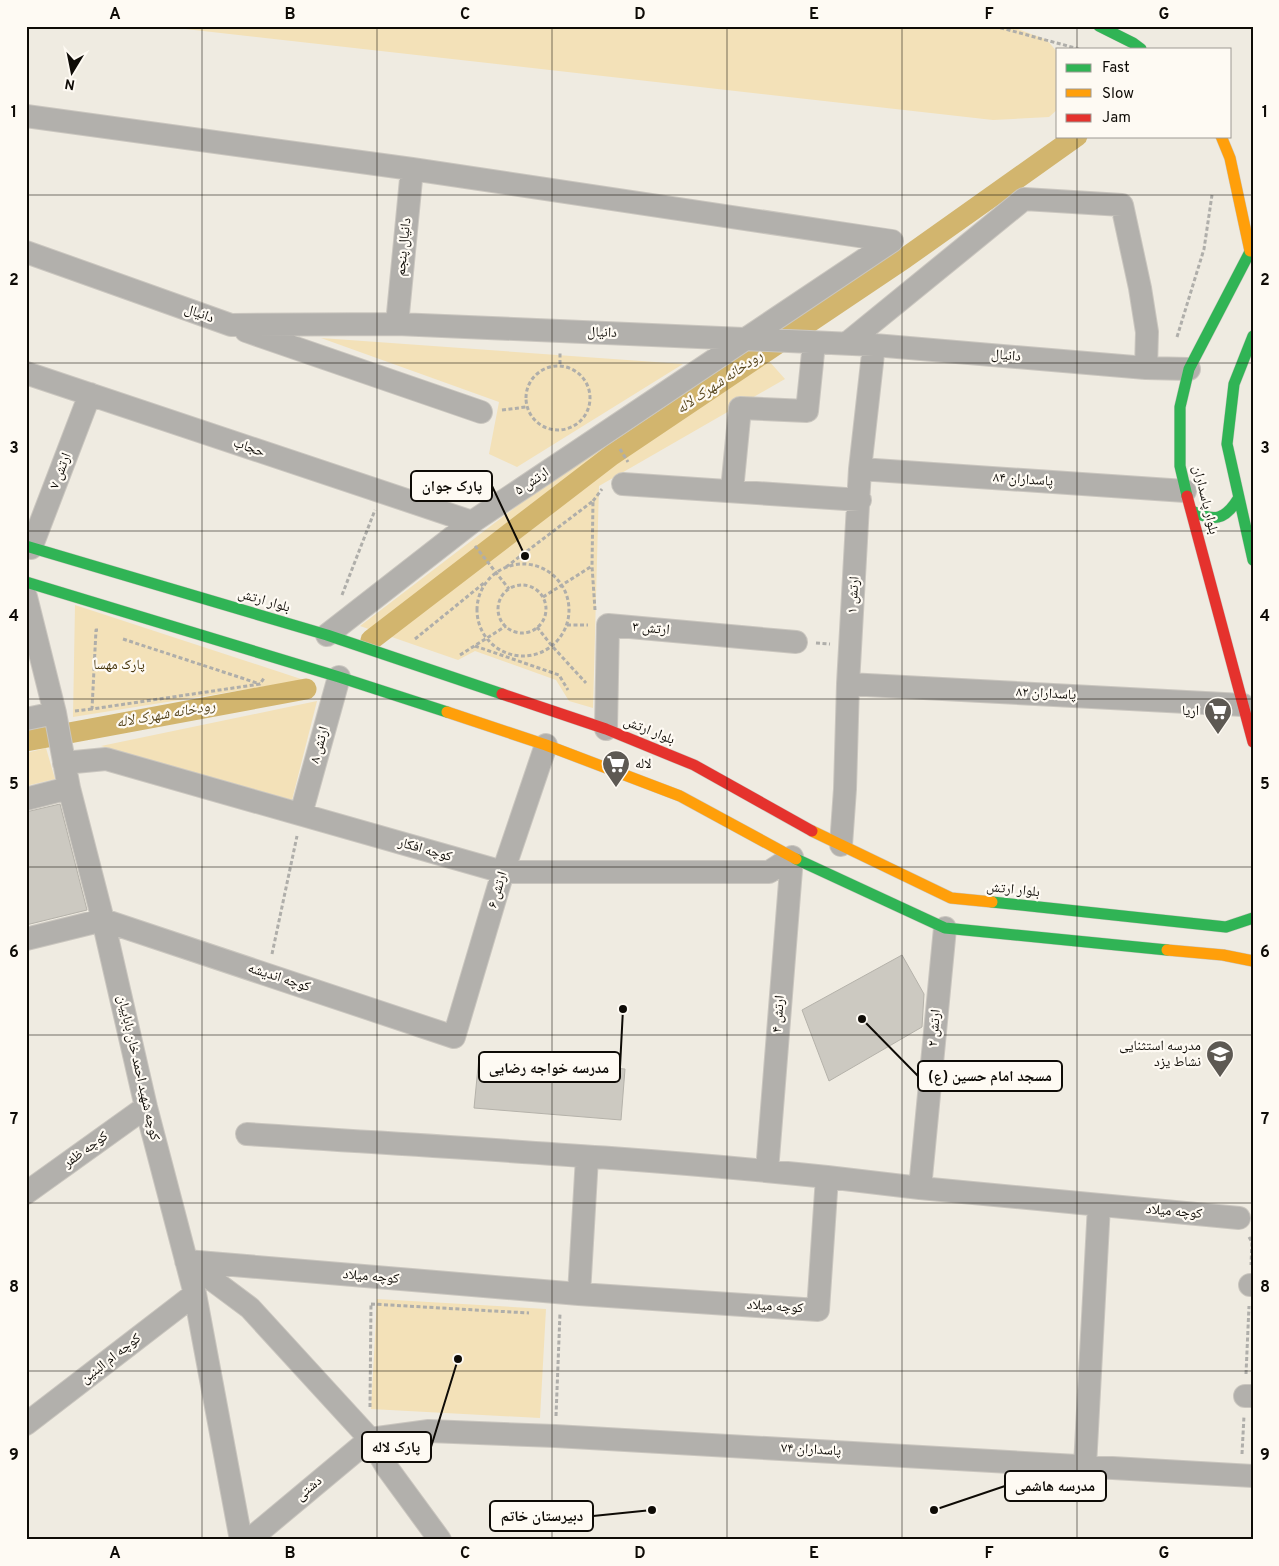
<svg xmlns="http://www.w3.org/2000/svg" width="1279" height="1566" viewBox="0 0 1279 1566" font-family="Overpass,'Noto Naskh Arabic',sans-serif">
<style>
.green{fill:#f3e1b8}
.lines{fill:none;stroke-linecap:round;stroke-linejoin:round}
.canal{stroke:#d2b56e;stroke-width:21}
.building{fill:#ccc9c1;stroke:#b5b2aa}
.street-casing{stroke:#cac6bf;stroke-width:24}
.fast-casing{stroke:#cac6bf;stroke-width:12}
.slow-casing{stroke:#cac6bf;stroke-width:12}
.jam-casing{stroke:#cac6bf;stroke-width:12}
.path{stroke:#afaeaa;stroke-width:3;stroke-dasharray:4 2.5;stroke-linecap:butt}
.street{stroke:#b2b0ac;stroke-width:22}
.fast{stroke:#30b455;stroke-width:11}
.slow{stroke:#ff9f0a;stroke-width:11}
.jam{stroke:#e5322d;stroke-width:11}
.grid{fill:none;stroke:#0e0b06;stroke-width:1;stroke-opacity:0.55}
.labels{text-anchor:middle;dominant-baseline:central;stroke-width:4.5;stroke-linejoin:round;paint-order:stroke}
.street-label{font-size:14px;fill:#0e0b06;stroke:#fefaf3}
.park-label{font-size:14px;fill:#46350c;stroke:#fefaf3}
.poi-label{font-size:14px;fill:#0e0b06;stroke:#fefaf3;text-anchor:end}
.water-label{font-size:15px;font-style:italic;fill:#594820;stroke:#fefaf3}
.leader{fill:none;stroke:#0e0b06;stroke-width:2}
.callout-dot{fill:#0e0b06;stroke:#fefaf3;stroke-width:2}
.callout{fill:#fefaf3;stroke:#0e0b06;stroke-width:2}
.callout-label{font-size:15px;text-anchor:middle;font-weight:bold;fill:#0e0b06}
.neatline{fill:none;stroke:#0e0b06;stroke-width:2}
.grid-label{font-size:16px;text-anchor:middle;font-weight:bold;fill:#0e0b06}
</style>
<rect width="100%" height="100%" fill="#efebe1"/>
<path class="green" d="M159,26H1010L1047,40L1058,53V109L1049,117L993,120Z
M321,338L683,364L517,467L489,454L499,402Z
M741,358L769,361L785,379L599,486L593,708L569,701L556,680L475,651L458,660L360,626L589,451Z
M75,605L304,680L73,717Z
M317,701L292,800L101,746Z
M46,748L55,779L26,786V753Z
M377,1299L546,1309L540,1418L371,1409Z"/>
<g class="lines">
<path class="canal" d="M371,640L612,455L905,258L1077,136
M26,741L306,689"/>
</g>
<path class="building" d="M60,804L87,910L26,925V812Z
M902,955L924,994L922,1027L829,1081L802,1010Z
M479,1057L625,1069L621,1120L474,1108Z"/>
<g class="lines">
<g class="street-casing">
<path id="street" d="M26,116L412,169L892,241L472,522L327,635
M26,252L231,325L397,324L744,339L874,345L1146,368L1189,369
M397,324L412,169
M246,331L481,412
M846,344L1024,199L1122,205L1140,288L1147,332L1146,368
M26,373L472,522
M860,469L1185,491
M623,484L860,500
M732,490L740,408L807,411L814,343
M31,548L90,394
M26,597L55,713L69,788L103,920L146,1107L195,1294L241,1540
M848,684L1243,705
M26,719L55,713
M606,729L608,625L796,642
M64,763L106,759L503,872H769L792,857
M26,799L69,788
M301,814L339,677
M841,845L845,789L848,684L860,469L874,345
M26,939L103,920L454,1037L503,872L546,745
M247,1134C441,1147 635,1157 827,1177
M767,1171L792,857
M920,1188L945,928
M26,1193L146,1107
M186,1261L579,1294L818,1310L827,1177L920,1188L1239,1218
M187,1261L250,1308L370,1439L388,1469L440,1540
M1250,1285H1253
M579,1294L587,1157
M1245,1396H1253
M26,1424L195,1294
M370,1439L429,1431L555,1436L1253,1476
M1085,1466L1099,1205
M249,1540L370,1439"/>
</g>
<g class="fast-casing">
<path id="fast" d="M1099,26L1133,43L1141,49
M1253,336L1234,384L1227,444L1253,560
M1187,496L1180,466V407L1189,369L1253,246
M1192,511C1214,522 1225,520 1238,499
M26,546L327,635L502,694
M26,582L339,677L447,712
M796,859L945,928L1167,950
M992,902L1226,927L1253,918"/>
</g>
<g class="slow-casing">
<path id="slow" d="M1221,136L1230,158L1250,251
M447,712L546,745L680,796L796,859
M812,831L951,898L992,902
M1167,950L1223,955L1253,961"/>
</g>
<g class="jam-casing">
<path id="jam" d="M1187,496L1253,742
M502,694L606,729L694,765L812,831"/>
</g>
<path class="path" d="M994,26L1079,49
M1177,337L1204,249L1212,195
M560,364V352
M526 398a32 32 0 1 1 64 0a32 32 0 1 1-64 0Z
M502,410L526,407
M620,449L628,462
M593,501L602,489
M475,546L509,589
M477 610a46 46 0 1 1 92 0a46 46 0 1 1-92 0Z
M506,567L593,501L592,566L595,610
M498 609a24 24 0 1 1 48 0a24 24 0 1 1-48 0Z
M342,595L375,510
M543,597L592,566
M567,625H588
M537,627L552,646L586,683
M98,630H96L92,709L260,684L264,678
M123,639L260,684
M415,639L484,583
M816,643L830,644
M475,646L559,675L568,690
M460,655L506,626
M75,711L92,709
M272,954L297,836
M1249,1237L1252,1242L1251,1265
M371,1304L529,1313
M1246,1374L1249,1306
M370,1407L371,1303
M556,1416L560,1313
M1242,1454L1244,1416"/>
<use href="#street" class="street"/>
<use href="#fast" class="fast"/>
<use href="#slow" class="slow"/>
<use href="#jam" class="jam"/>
</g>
<path class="grid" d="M202,26V1540M377,26V1540M552,26V1540M727,26V1540M902,26V1540M1077,26V49M1077,136V1540M26,195H1253M26,363H1253M26,531H1253M26,699H1253M26,867H1253M26,1035H1253M26,1203H1253M26,1371H1253"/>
<defs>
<g id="supermarket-pin" transform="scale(1.4375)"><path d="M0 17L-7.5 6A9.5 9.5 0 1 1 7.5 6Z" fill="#5d5953" stroke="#fefaf3"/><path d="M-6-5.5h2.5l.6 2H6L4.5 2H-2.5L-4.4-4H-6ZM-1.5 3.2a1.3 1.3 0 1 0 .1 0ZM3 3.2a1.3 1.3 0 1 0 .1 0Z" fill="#fff"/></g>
<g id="school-pin" transform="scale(1.4375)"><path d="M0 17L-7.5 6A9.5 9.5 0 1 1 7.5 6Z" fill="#5d5953" stroke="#fefaf3"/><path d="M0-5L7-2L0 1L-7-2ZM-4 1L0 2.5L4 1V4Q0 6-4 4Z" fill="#fff"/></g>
</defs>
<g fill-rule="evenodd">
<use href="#supermarket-pin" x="1218" y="711"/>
<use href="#supermarket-pin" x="616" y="764"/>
<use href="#school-pin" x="1220" y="1054"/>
</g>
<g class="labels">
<g class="street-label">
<text transform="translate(404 247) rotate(-84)">دانیال پنجم</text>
<text transform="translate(199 314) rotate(20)">دانیال</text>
<text transform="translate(602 333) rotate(2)">دانیال</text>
<text transform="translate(1006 356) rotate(5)">دانیال</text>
<text transform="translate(249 448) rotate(19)">حجاب</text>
<text transform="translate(61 471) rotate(-69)">ارتش ۷</text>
<text transform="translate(1023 480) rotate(4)">پاسداران ۸۴</text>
<text transform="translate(532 482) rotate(-34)">ارتش ۵</text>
<text transform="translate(1205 500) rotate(76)">بلوار پاسداران</text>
<text transform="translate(854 595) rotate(-86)">ارتش ۱</text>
<text transform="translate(264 601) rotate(16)">بلوار ارتش</text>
<text transform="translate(651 629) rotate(5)">ارتش ۳</text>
<text transform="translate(1046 694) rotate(3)">پاسداران ۸۲</text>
<text transform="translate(649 731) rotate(22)">بلوار ارتش</text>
<text transform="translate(320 745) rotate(-75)">ارتش ۸</text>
<text transform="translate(425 850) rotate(16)">کوچه افکار</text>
<text transform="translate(498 890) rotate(-73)">ارتش ۶</text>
<text transform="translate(1013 890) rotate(6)">بلوار ارتش</text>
<text transform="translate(279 978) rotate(18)">کوچه اندیشه</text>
<text transform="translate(779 1014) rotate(-85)">ارتش ۴</text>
<text transform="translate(935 1028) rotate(-85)">ارتش ۲</text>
<text transform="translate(138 1068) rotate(77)">کوچه شهید احمد خان باباییان</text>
<text transform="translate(86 1150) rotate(-36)">کوچه ظفر</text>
<text transform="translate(1174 1212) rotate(5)">کوچه میلاد</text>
<text transform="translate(371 1277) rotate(5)">کوچه میلاد</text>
<text transform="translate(775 1307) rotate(4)">کوچه میلاد</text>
<text transform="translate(111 1359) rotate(-38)">کوچه ام البنین</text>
<text transform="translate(811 1450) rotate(3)">پاسداران ۷۴</text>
<text transform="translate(309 1489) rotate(-40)">دشتی</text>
</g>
<g class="park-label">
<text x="119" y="665">پارک مهسا</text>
</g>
<g class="poi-label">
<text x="1199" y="711">اریا</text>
<text x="635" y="764" text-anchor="start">لاله</text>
<text x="1201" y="1046">مدرسه استثنایی<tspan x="1201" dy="16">نشاط یزد</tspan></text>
</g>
<g class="water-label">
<text transform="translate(720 383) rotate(-34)">رودخانه شهرک لاله</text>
<text transform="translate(166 715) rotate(-10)">رودخانه شهرک لاله</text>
</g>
</g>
<path class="leader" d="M525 556L492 486M623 1009L620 1067M862 1019L918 1076M458 1359L431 1447M934 1510L1005 1486M652 1510L593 1516"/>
<g class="callout-dot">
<circle cx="525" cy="556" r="5"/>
<circle cx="623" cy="1009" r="5"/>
<circle cx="862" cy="1019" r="5"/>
<circle cx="458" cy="1359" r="5"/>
<circle cx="934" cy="1510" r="5"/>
<circle cx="652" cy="1510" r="5"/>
</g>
<g class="callout">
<rect x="411" y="471" width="81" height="30" rx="5"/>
<rect x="479" y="1052" width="141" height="30" rx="5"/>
<rect x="918" y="1061" width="144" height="30" rx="5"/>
<rect x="362" y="1432" width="69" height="30" rx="5"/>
<rect x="1005" y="1471" width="101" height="30" rx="5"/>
<rect x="490" y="1501" width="103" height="30" rx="5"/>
</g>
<g class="callout-label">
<text x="452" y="491">پارک جوان</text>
<text x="549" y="1073">مدرسه خواجه رضایی</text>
<text x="990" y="1081">مسجد امام حسین (ع)</text>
<text x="396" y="1452">پارک لاله</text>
<text x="1055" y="1491">مدرسه هاشمی</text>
<text x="542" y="1521">دبیرستان خاتم</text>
</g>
<rect width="1279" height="1566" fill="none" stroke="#fefaf3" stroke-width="55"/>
<rect x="1056" y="48" width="175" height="90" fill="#fefaf3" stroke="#9e9a94"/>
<rect x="1066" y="64" width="25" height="8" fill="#30b455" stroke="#9e9a94"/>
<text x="1102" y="72" font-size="15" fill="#0e0b06">Fast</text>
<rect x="1066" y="89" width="25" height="8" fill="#ff9f0a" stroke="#9e9a94"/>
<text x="1102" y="98" font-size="15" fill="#0e0b06">Slow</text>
<rect x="1066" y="114" width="25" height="8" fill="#e5322d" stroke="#9e9a94"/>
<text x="1102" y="122" font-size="15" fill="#0e0b06">Jam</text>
<g transform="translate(72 72) rotate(190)" stroke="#fefaf3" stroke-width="4" paint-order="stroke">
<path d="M0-4L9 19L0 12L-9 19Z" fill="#0e0b06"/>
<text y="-8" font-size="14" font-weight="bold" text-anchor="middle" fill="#0e0b06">N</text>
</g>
<rect x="28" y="28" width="1224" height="1510" class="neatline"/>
<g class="grid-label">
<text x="115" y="19">A</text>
<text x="290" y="19">B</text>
<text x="465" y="19">C</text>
<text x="640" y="19">D</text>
<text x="814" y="19">E</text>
<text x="989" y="19">F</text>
<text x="1164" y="19">G</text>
<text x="14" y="117">1</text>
<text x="1265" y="117">1</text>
<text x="14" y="285">2</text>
<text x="1265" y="285">2</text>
<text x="14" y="453">3</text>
<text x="1265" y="453">3</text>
<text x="14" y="621">4</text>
<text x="1265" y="621">4</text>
<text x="14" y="789">5</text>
<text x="1265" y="789">5</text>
<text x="14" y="957">6</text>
<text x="1265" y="957">6</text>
<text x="14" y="1124">7</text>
<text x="1265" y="1124">7</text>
<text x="14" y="1292">8</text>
<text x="1265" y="1292">8</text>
<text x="14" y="1460">9</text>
<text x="1265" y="1460">9</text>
<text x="115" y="1558">A</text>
<text x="290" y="1558">B</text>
<text x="465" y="1558">C</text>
<text x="640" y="1558">D</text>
<text x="814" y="1558">E</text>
<text x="989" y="1558">F</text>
<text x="1164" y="1558">G</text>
</g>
</svg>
